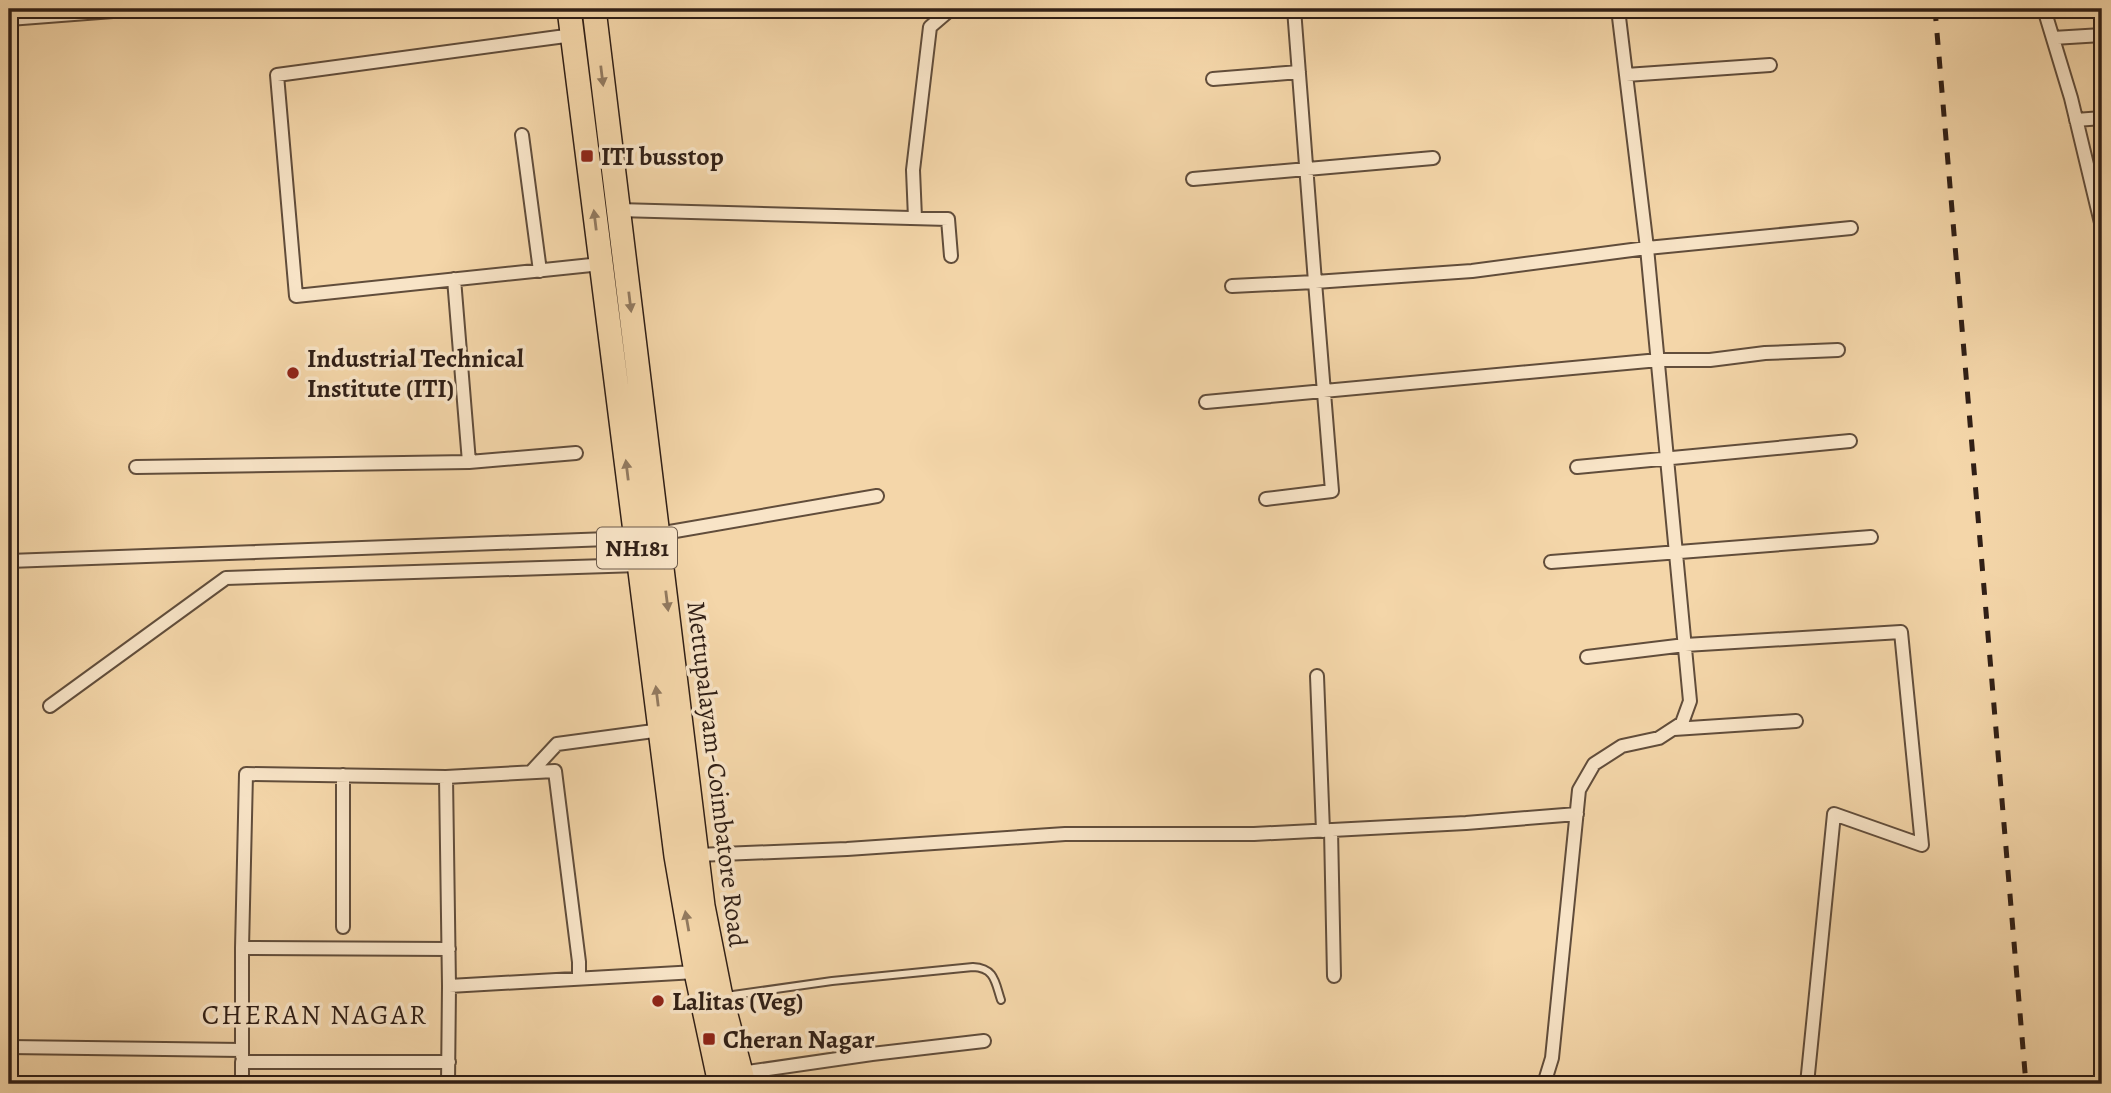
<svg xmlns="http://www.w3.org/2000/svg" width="2111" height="1093" viewBox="0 0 2111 1093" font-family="Alegreya,serif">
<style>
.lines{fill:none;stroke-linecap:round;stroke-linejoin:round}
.lane-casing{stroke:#614d3b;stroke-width:10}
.street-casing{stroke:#614d3b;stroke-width:16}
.highway-casing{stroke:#301f16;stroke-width:26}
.lane{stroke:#f8e4c7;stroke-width:6}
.street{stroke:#f8e4c7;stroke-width:12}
.highway{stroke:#f4d6a9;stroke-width:23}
.rail{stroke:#301f16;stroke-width:5;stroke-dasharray:12 12;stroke-linecap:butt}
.oneway{fill:#927a60}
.poi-dot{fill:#8f2418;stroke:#f8e4c7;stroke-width:2.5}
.labels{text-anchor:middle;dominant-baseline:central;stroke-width:7;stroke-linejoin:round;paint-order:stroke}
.shield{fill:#f8e4c7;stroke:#6c5a4b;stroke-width:2}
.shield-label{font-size:24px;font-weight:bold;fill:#301f16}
.poi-label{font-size:26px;font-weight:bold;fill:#301f16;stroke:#f8e4c7;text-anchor:start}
.street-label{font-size:26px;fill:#301f16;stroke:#f8e4c7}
.neighbourhood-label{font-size:28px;letter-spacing:2px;fill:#301f16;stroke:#f8e4c7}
</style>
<rect width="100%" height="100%" fill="#f4d6a9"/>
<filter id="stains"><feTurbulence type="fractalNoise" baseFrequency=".00286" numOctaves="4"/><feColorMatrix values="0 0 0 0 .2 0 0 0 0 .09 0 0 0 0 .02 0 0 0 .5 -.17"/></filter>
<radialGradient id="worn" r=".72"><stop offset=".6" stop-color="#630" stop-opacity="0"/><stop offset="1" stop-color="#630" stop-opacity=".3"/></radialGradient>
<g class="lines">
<g class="lane-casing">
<path id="lane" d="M726,996L832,981L973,967C995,968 995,982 1001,1000"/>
</g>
<g class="street-casing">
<path id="street" d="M1294,9L1315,282L1472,271L1647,248L1618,9
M2044,9L2071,98L2102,227
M9,19L139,9
M573,35L277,75L296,296L601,264
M2053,38L2102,35
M1626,75L1770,65
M1213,79L1299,72
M2076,120L2102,118
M522,135L540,271
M1193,179L1433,158
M618,210L948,219L951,256
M915,218L913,170L930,27L951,9
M454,279L469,462
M1232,286L1315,282L1332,491L1266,499
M1206,402L1659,360H1710L1765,353L1838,350
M136,467L469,462L576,453
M1577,467L1850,441
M658,534L877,496
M9,561L635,538
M1551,562L1871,537
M1587,657L1685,645L1901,632L1922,845L1834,814L1807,1084
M1317,676L1323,831
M50,706L226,578L639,565
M1674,729L1796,721
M531,772L557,744L661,730
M343,775V927
M446,777L555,771L579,962V979
M1331,830L1334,976
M697,855L847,849L1065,834H1254L1466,823L1577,814
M242,948V1056
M449,949L242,948L246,774L446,777L449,986L696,972
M9,1047L242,1050
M741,1073L872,1054L984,1041
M242,1084V1062H449
M448,1084L449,986
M1544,1084L1552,1058L1579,790L1594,764L1622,746L1659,738L1682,723L1690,701L1647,248L1851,228"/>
</g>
<g class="highway-casing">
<path id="highway" d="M569,9L676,856L696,972L720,1084
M594,9L703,906L720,992L744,1084"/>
</g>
<use href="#lane" class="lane"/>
<use href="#street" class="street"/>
<use href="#highway" class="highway"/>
<path class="rail" d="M1935,9L2026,1084"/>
</g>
<defs><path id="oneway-solid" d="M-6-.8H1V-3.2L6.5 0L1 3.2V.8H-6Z" transform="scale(1.75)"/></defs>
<g class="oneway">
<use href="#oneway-solid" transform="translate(602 76) rotate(83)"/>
<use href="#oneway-solid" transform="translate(595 220) rotate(-97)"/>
<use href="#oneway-solid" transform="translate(630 302) rotate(83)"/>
<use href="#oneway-solid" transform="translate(627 470) rotate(-97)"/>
<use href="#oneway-solid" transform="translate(667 601) rotate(83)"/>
<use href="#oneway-solid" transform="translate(657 696) rotate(-97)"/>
<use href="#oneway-solid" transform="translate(687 921) rotate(-100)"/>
</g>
<g class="poi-dot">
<rect x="580" y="149" width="14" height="14" rx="3.5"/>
<circle cx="293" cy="373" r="7"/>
<circle cx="658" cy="1001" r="7"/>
<rect x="702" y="1032" width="14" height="14" rx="3.5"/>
</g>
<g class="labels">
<rect class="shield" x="597" y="527.5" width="80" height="41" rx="5"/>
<g class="shield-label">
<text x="637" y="548">NH181</text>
</g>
<g class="poi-label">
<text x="601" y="156">ITI busstop</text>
<text x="307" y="358">Industrial Technical<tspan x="307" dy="30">Institute (ITI)</tspan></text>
<text x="672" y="1001">Lalitas (Veg)</text>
<text x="723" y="1039">Cheran Nagar</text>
</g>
<g class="street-label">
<text transform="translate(717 774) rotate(83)">Mettupalayam-Coimbatore Road</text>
</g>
<g class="neighbourhood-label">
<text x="315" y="1015">CHERAN NAGAR</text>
</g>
</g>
<rect width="2111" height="1093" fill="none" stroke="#f4d6a9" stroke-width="35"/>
<rect x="10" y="10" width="2090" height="1072" fill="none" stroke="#301f16" stroke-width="3.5"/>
<rect x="18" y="18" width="2076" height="1058" fill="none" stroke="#301f16" stroke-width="2"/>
<rect width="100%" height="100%" filter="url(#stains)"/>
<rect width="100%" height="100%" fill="url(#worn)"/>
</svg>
